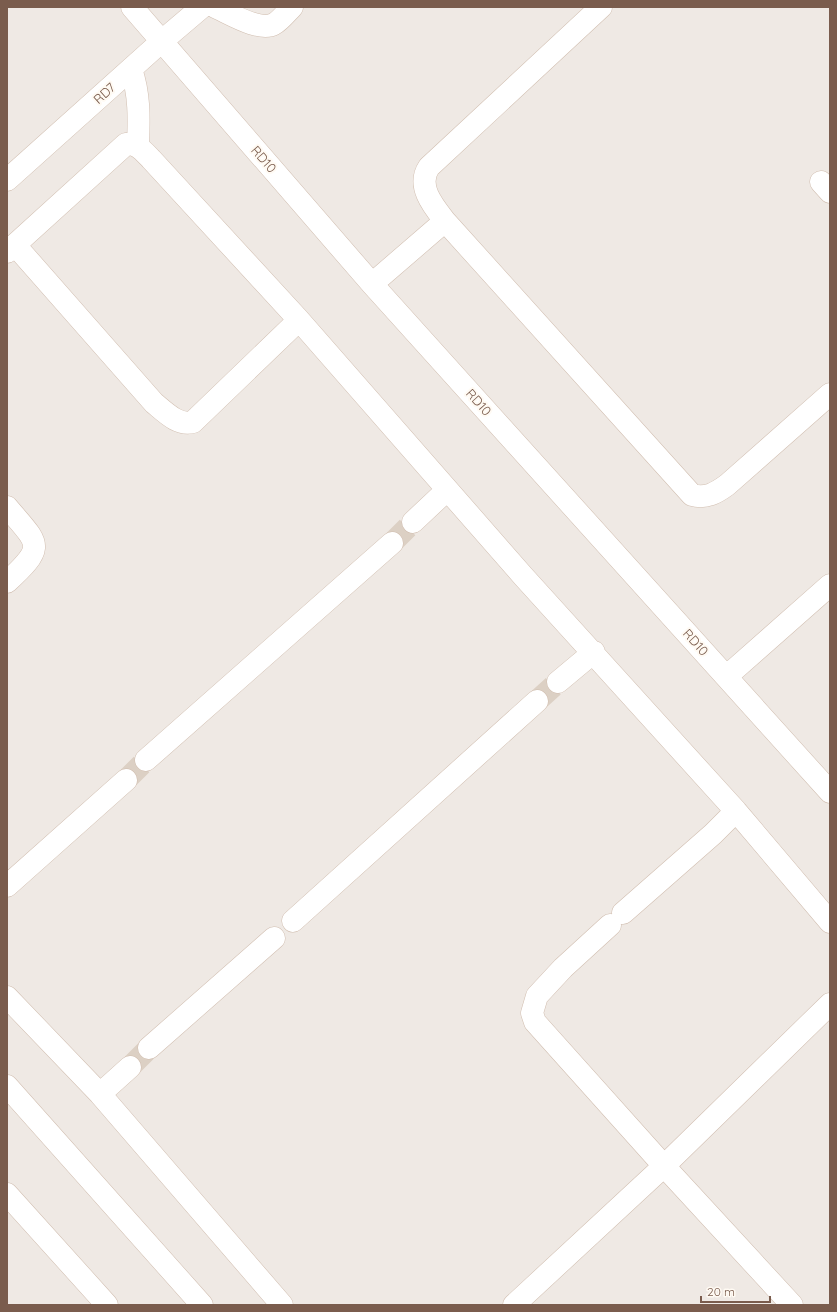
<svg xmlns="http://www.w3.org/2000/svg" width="837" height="1312" viewBox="0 0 837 1312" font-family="Quicksand,sans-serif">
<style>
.industrial{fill:#efe9e4}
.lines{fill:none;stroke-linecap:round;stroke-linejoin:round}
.minor-tunnel{stroke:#dcd0c4;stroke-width:22;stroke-dasharray:22 11;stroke-linecap:butt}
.minor-casing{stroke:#d1beb0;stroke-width:23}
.minor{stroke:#fff;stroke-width:22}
.labels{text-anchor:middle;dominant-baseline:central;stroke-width:4;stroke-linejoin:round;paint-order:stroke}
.street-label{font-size:13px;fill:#7a5c4d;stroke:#fffaf3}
</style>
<rect width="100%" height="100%" fill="#fdf6ec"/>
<path class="industrial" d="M7,7H830V1305H7Z"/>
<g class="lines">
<path class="minor-tunnel" d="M392,543L413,522
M537,701L558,682
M126,780L146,760
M130,1067L149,1048"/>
<g class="minor-casing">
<path id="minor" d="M132,7L372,284L830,792
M215,7C229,13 259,32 274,24C280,21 287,12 292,7
M131,69C140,95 139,119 138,146
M7,180L162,41L202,7
M821,182L830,192
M445,221C434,207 416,186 429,167L601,7
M15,245L154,403C165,412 178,426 193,422L299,320
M7,252L126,144C137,143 143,151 151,159L299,320L523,576L736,811L713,834L623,913
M372,284L445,221L692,495C706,499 716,493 727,485L830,394
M7,507C39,545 47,545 7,582
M413,522L447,490
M727,676L830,585
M558,682L594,652
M146,760L392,543
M736,811L830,922
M7,886L126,780
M293,921L537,701
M610,925L563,968L537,996L532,1013L535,1022L664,1166L792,1305
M7,997L100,1094L282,1305
M149,1048L274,938
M7,1086L202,1305
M100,1094L130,1067
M7,1194L107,1305
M514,1305L664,1166L830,1004"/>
</g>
<use href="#minor" class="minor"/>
</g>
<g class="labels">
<g class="street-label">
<text transform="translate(104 93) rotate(-42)">RD7</text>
<text transform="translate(264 159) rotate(49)">RD10</text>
<text transform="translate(479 402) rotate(48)">RD10</text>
<text transform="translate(696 642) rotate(48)">RD10</text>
</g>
</g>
<rect width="837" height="1312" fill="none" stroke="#7a5c4d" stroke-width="16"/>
<path d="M701 1296v6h69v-6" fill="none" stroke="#7a5c4d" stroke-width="2"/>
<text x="707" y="1296" font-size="12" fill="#7a5c4d" stroke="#fffaf3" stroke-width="3" paint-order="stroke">20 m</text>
</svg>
